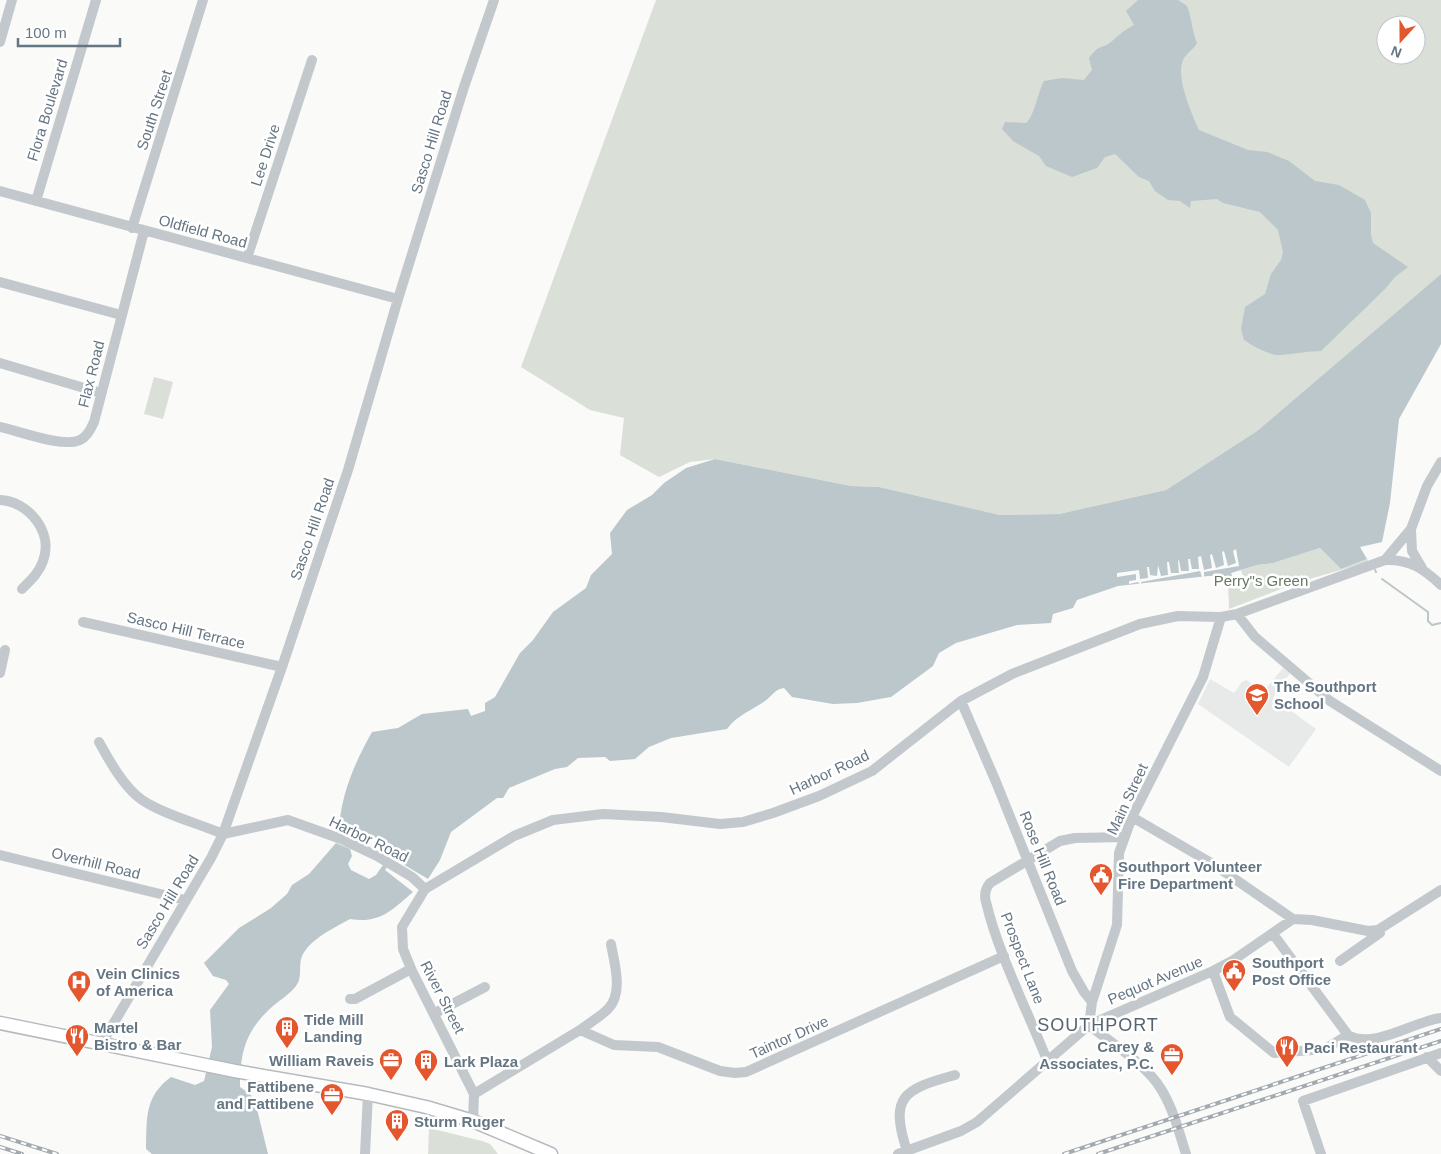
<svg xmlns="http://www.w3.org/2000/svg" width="1441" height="1154" viewBox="0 0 1441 1154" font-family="Helvetica,sans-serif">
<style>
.built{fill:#e8e9e9}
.green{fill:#dadfd7;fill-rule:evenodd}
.water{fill:#bbc7cb}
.pier{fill:#fafaf8}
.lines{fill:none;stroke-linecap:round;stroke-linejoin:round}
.stream{stroke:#bbc7cb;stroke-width:2}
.major-casing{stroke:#b5babe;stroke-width:15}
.minor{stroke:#c3c8cc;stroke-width:10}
.major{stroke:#fff;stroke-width:12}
.rail-casing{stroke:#a2aab0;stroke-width:4}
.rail{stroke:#fff;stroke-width:2;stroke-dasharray:5.5;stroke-linecap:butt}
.labels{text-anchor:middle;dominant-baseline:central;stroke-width:5;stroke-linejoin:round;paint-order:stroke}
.street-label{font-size:15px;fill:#657683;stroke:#fff}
.park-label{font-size:15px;fill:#687a64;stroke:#fff}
.poi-label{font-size:15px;font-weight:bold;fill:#657683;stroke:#fff;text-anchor:start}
.quarter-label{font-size:18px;letter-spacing:1px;fill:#57646e;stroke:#fff}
</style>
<rect width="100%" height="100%" fill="#fafaf8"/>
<path class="built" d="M1283,668L1290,673L1273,698L1316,729L1289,767L1198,704L1210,679L1234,693L1242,682L1246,680L1264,691Z"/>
<path class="green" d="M656,0H1441V274L1257,431L1166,490L1059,514L1000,515L879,487L851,486L715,459L690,462L659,477L620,455L624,418L590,410L521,367ZM1386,25H1416V55H1386Z
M154,377L173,382L163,419L144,414Z
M1320,548L1341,569L1367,559L1369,562L1299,582L1229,609L1228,584L1243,576L1241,570L1257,565L1273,563Z
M429,1128L482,1141L490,1144L498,1154H428Z"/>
<path class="water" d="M1138,0H1178L1187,6C1192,19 1192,31 1197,43C1194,49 1188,52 1184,58C1174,75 1192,114 1199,130L1248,150L1267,152L1289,161L1315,181L1339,185L1365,200L1371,213V235L1373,243L1408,267L1395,277L1385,289L1321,351C1307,351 1294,354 1281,355C1270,356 1253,346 1244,340L1241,329L1245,307L1265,294L1271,274L1281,260L1283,252L1278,230L1260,212L1223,203L1217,199L1191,201L1190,208L1180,201L1168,200L1155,191L1149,181L1139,177L1115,154L1105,157L1097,168L1072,177L1046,166L1039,156L1013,141L1002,129L1005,122L1026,123C1035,115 1037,94 1044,81L1062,78L1084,80L1092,70L1089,58C1100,43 1101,50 1111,42C1120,34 1123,31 1134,25L1126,11Z
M1441,274V344L1399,419L1390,503L1382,542L1360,547L1367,559L1341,569L1320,548L1273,563L1257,565L1231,573L1232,576H1208L1118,586L1077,600L1073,608L1053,614L1051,623L1017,625L956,643L939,653L933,666L891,697L857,703L833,704L792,697L784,688C775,689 772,696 765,701C751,711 737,715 727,729L671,738L649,747L635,759L610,761L605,757L578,758L567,767L555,769L509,788L503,798H497L451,832L440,860L428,879L396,860L401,853L391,847L392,845L378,837L377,838L367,834L361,841L339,832C340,796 355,762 372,732L398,728L422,714L468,709L471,716L485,711V703L495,697L520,653L533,640L553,612L586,588L591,575L612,554L610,533L627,510L652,495L664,483L686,468L715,459L851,486L879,487L1000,515L1059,514L1166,490L1257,431Z
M336,843L350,849L352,856L348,864L351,870L369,879L376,875L383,865L387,867L385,870L413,892C392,910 380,924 350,919C334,928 310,939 302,956C298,965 303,977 296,986C291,993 280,1000 273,1006C246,1030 240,1051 240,1087L250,1094L255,1101L268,1154H152L146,1149C147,1118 144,1097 171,1077L195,1085L204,1081L212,1047L210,1010L229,984L226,980L213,976L204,963L239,928L271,908L287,894L292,885L309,874Z"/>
<path class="pier" d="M1236,549L1239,566L1204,572V577H1202L1200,571L1141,582V585L1138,582L1129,584V581L1136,580V574L1117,577V573L1139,570L1140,579L1148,578L1147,567H1149L1150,575L1157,576L1158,565L1161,576L1168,575L1167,562H1169L1171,573H1179L1178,561L1179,560L1181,571H1189L1188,559H1190L1192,569H1199L1198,557L1201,556L1204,570L1212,568L1210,555L1212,554L1216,568L1224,565L1222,552L1224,551L1228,566L1236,563L1233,551Z"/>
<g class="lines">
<path class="stream" d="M1375,570L1376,572
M1382,579L1428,612V621L1432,625L1441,623"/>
<g class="major-casing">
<path id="major" d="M0,1023L235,1071L368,1094L426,1107L473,1121L551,1154"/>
</g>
<path class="minor" d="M0,42L12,0
M0,191L398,299
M36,201L96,0
M132,228L203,0
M247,258L312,60
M0,282L121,315
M0,363L101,393
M0,427C19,431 63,448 80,440C87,437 91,429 94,422L144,231
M0,500C28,501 54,532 43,561C39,573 31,580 22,589
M1411,530L1412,551L1422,568
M1385,560C1410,559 1424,569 1441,585
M1237,614L1255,637L1330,701L1441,771
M83,622L282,667
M0,673L5,650
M961,701L996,782L1072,971L1084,992L1092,1002L1089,1025C1110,1042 1147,1065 1161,1089C1173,1108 1179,1132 1186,1154
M99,742C109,760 121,782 137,796C155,812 200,824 223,834
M1132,817L1213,864L1293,919
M223,834L288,820L341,839L377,856L412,877L425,889L514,836L553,820L603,814L661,817L720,824L743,822L773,813L819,796L872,771L961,701L1012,674L1140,624L1178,616L1221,617L1237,614L1385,560L1411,529L1427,486L1441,462
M0,855L185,900
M425,889L402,927L403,949L412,971L474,1094L473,1121
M1273,934L1348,1035C1374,1050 1414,1021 1441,1018
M1340,961L1380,933L1378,930
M1213,971L1230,1017L1274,1053L1325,1049L1348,1035
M350,999H355L411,969
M1092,1002L1117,925L1119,853L1132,817L1203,677L1221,617
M435,1013L485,987
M580,1030C589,1023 600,1017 608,1009C624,993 614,962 611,944
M102,1043L211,858L223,834L282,667L348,470L398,299L464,87L494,0
M1427,1057L1441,1071
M1047,1060C1027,1010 998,953 986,902C984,895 985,889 990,883L1060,841L1075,838L1125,837
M474,1094L580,1030L614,1045L658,1047L720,1071L735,1073L746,1072L1004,956
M907,1151C889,1096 904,1089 955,1075
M365,1154L368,1094
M898,1154L961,1131L977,1122L1089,1025L1213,971L1232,961L1293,919L1312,920L1368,931L1378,930L1441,890
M1321,1154L1303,1101L1441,1053"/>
<use href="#major" class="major"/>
<g class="rail-casing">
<path id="rail" d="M0,1136L57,1154
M0,1147L22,1154
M1064,1154L1441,1029
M1098,1154L1441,1041"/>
</g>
<use href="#rail" class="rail"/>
</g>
<defs>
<g id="school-pin" transform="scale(1.25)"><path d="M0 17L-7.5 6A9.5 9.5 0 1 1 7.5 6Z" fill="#e4572e" stroke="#fff"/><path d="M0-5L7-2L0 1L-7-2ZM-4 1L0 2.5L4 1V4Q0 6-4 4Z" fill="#fff"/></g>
<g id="civic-pin" transform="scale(1.25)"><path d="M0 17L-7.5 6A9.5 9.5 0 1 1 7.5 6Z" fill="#e4572e" stroke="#fff"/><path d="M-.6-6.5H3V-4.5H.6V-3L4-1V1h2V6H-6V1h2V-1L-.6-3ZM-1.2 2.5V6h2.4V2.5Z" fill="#fff"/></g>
<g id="hospital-pin" transform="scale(1.25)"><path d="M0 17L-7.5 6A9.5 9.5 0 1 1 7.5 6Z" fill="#e4572e" stroke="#fff"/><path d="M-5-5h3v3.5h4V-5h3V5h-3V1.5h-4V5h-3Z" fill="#fff"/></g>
<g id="building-pin" transform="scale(1.25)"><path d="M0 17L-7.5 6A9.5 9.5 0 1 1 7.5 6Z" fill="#e4572e" stroke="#fff"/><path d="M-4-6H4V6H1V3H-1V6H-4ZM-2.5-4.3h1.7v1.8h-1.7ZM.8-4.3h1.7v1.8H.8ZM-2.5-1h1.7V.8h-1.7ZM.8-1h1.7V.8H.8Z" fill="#fff"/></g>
<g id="restaurant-pin" transform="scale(1.25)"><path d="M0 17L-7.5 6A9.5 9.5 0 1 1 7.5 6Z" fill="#e4572e" stroke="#fff"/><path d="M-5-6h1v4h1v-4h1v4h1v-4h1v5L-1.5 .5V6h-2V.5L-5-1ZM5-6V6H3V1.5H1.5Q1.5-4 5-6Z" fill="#fff"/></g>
<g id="office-pin" transform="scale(1.25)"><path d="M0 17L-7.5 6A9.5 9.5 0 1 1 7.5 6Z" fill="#e4572e" stroke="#fff"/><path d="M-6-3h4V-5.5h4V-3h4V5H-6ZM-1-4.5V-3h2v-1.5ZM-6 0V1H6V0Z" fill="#fff"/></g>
</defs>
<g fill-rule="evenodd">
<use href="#school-pin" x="1257" y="695"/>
<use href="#civic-pin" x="1101" y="875"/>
<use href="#civic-pin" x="1234" y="971"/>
<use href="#hospital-pin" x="79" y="982"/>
<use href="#building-pin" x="287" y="1028"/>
<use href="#restaurant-pin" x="77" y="1036"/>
<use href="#restaurant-pin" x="1287" y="1047"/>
<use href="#office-pin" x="1172" y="1055"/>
<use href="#office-pin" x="391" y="1060"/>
<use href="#building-pin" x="426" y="1061"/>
<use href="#office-pin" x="332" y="1095"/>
<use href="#building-pin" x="397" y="1121"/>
</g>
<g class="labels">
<g class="street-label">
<text transform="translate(47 110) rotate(-73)">Flora Boulevard</text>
<text transform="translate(154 110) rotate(-72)">South Street</text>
<text transform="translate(431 142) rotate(-73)">Sasco Hill Road</text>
<text transform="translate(265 155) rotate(-72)">Lee Drive</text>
<text transform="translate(203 231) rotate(15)">Oldfield Road</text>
<text transform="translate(91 374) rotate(-76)">Flax Road</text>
<text transform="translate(312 529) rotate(-71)">Sasco Hill Road</text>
<text transform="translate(186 630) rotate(13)">Sasco Hill Terrace</text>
<text transform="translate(829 772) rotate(-25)">Harbor Road</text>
<text transform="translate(1127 799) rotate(-65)">Main Street</text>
<text transform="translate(369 839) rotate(26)">Harbor Road</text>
<text transform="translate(1043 858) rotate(68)">Rose Hill Road</text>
<text transform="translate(96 863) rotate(14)">Overhill Road</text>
<text transform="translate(167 902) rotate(-59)">Sasco Hill Road</text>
<text transform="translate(1023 958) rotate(69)">Prospect Lane</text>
<text transform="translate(1155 980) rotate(-23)">Pequot Avenue</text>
<text transform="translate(443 997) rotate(63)">River Street</text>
<text transform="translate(789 1037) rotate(-24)">Taintor Drive</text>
</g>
<g class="park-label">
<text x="1261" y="580">Perry"s Green</text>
</g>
<g class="poi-label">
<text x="1274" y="686">The Southport<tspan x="1274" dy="17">School</tspan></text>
<text x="1118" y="866">Southport Volunteer<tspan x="1118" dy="17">Fire Department</tspan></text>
<text x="1252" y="962">Southport<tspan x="1252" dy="17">Post Office</tspan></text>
<text x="96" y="973">Vein Clinics<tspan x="96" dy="17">of America</tspan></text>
<text x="304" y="1019">Tide Mill<tspan x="304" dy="17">Landing</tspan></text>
<text x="94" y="1027">Martel<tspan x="94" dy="17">Bistro &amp; Bar</tspan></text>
<text x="1154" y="1046" text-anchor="end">Carey &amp;<tspan x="1154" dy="17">Associates, P.C.</tspan></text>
<text x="1304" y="1047">Paci Restaurant</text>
<text x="374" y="1060" text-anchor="end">William Raveis</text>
<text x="444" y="1061">Lark Plaza</text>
<text x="314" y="1086" text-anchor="end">Fattibene<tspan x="314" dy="17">and Fattibene</tspan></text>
<text x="414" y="1121">Sturm Ruger</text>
</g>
<g class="quarter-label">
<text x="1098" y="1025">SOUTHPORT</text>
</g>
</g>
<g transform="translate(1401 40) rotate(201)"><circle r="24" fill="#ffffff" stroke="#c1c8cd"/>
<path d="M0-4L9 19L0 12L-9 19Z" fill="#e4572e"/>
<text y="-8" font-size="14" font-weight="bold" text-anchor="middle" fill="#657683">N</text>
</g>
<path d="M18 38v8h102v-8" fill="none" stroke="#657683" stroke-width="2.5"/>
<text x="25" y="38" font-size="15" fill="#657683" stroke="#ffffff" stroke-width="4" paint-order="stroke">100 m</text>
</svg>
